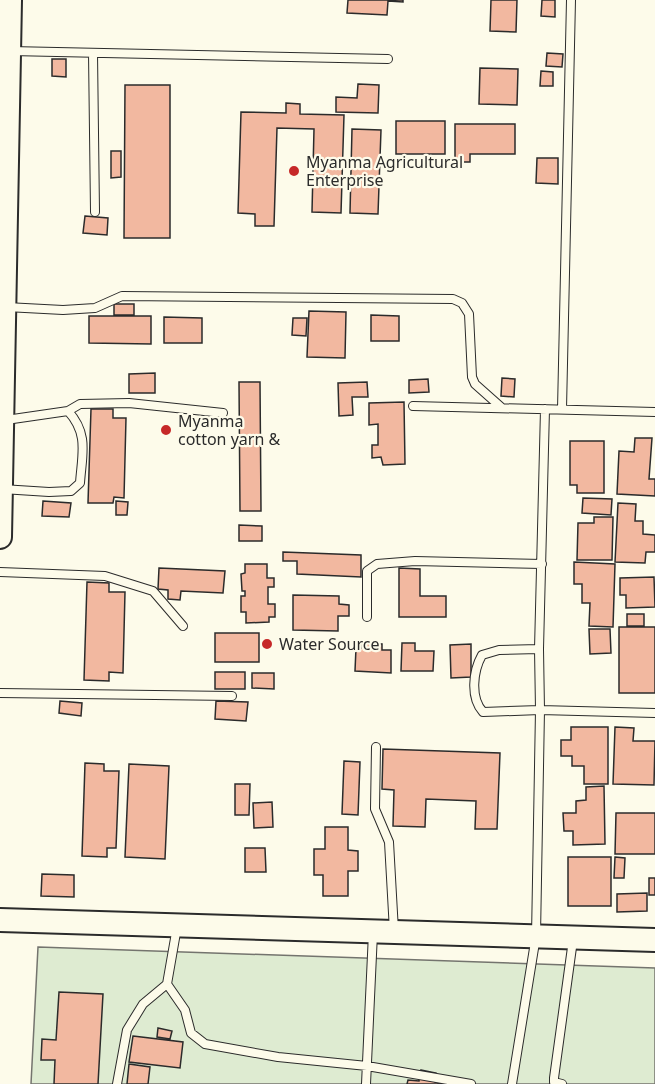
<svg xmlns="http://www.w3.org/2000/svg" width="655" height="1084" viewBox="0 0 655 1084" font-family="'Noto Sans',sans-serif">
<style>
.green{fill:#deebd1;stroke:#74746e;stroke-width:1.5}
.building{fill:#f2b8a0;stroke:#2b2b2b;stroke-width:1.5}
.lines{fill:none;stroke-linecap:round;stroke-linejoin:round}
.service-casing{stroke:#2b2b2b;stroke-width:10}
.secondary-casing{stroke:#2b2b2b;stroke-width:26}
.service{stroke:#fdfbea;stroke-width:8}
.secondary{stroke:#fdfbea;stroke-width:22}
.poi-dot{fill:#c62828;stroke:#fdfbea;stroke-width:2}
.labels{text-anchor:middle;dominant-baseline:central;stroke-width:4.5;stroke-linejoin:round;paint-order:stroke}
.poi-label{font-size:16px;fill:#2b2b2b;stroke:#fdfbea;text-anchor:start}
</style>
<rect width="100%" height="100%" fill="#fdfbea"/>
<path class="green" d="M38,947L655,968V1084H31Z"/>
<path class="building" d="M348,0H403V2L388,1L387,15L347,13Z
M491,0H517L516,32L490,31Z
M542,0H555V17L541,16Z
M547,53L563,54L562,67L546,66Z
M52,59H66V77L52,76Z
M480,68L518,69L517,105L479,104Z
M541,71L553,72V86H540Z
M358,84L379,85L378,113L336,112V97L357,98Z
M125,85H170V238H124Z
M286,103L300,104V114L344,115L341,213L312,212L314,129L277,128L274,226H255V214L238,213L241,112L286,113Z
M396,121H445V154H396Z
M455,124H515V154H470V162H455Z
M352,129L381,130L378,214L350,213Z
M111,151H121V177L111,178Z
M537,158H558V184L536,183Z
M85,216L108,218L107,235L83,233Z
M114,304H134V315H114Z
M309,311L346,312L345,358L307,357Z
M371,315L399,316V341H371Z
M89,316H151V344L89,343Z
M164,317L202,318V343H164Z
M293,318H307L306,336L292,335Z
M155,373V393H129V374Z
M502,378L515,379L514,397L501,396Z
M428,379L429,392L409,393V380Z
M239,382H260L261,511H240Z
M367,382L368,397H352L353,415L339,416L338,383Z
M404,402L405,464L383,465L381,457L372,458V445H378V424L369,425V403Z
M91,409H113V418H126L124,498L114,497L113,503H88Z
M635,438H652L649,479H655V496L617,494L619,451L634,452Z
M570,441H604V493H577V485H570Z
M583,498L612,499L611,515L582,513Z
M43,501L71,503L69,517L42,516Z
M116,501L128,502L127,515H116Z
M618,503L636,504L635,521H643V534L655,535V552H646L645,563L615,562Z
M594,517H613L612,560H577L578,523H594Z
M239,525L262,526V541H239Z
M283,552L361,555V577L297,574V561H283Z
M574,562L615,564L613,627L589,626L590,603H582V584H574Z
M245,564H267V578H274V587H268V604H275V617H269V622L246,623V612H241V596H245V591H242L241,574L245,573Z
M159,568L225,571L223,593L181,591L180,600L168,599V590L158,589Z
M399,568L420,569V596H446V617H399Z
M654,577L655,607L626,608V595H620V578Z
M87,582L109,583V592H125L123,673L109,672V681L84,680Z
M293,595L339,596V604L349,605V616H338V631L293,630Z
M627,614H644V626H627Z
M619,627H655V693H619Z
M589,629H610L611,653L590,654Z
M215,633H259V662H215Z
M362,643L382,644V650H391V673L355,671L356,648H362Z
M402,643H415V651H434L433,671H401Z
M471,644V677L451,678L450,645Z
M215,672H245V689H215Z
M252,673H274V689L252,688Z
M60,701L82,703L81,716L59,713Z
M216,701L248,702L246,721L215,719Z
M571,727H608V784H584V766H572V756H561V740H571Z
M615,727L634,728L633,741H655L654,785L613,784Z
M383,749L500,753L497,829H475L476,801L426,799L425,827L393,826L394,790L382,789Z
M344,761L360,762L358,815L342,814Z
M85,763L104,764V771H119L116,848H107V857L82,856Z
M129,764L169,766L165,859L125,857Z
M235,784H250L249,815H235Z
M604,786L605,844L573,845V831H564L563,813H576V801L586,800V787Z
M272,802L273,827L254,828L253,803Z
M616,813H655V854H615Z
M325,827H348V850L358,851V871H348V896H323V875H314V849H325Z
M245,848H265L266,872H245Z
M568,857H611V906H568Z
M615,857L625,858L624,878H614Z
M42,874L74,875V897L41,896Z
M649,878H655V895H649Z
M647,893V911L617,912V894Z
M59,992L103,994L98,1084H54L55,1060H41L42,1039L56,1040Z
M158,1028L172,1031L170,1039L157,1037Z
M133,1036L183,1042L180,1068L129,1062Z
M129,1064L150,1067L148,1084H127Z
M421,1070L436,1073L435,1082L446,1084H407L408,1080L419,1081Z"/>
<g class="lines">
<g class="service-casing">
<path id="service" d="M10,51L388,59
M93,53L95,212
M6,307L63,310L95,308L122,296L453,299L462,303L469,314L472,377L475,384L502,408
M413,406L655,412
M562,409L571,0
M6,420L68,411L80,404L129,403L223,413
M2,489L49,492L71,491L80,483C82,454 89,434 68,411
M0,572L105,576L153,591L183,626
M367,617V571L377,564L415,561L542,564
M539,649L499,650L482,655C473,671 470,698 483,712L540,710L655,713
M0,693L232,696
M376,747L375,809L389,842L394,931
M167,984L185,1010L191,1033L205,1044L278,1057L367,1066L471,1084
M117,1084L127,1030L143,1004L167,984L177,927
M366,1084L373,933
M512,1084L536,936L540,710L539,649L545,409
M562,1084L554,1082V1078L573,940"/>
</g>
<g class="secondary-casing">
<path id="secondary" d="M0,537L10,0
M0,920L655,940"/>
</g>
<use href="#service" class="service"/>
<use href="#secondary" class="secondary"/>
</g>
<g class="poi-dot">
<circle cx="294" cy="171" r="6"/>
<circle cx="166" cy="430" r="6"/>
<circle cx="267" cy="644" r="6"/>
</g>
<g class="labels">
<g class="poi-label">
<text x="306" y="162">Myanma Agricultural<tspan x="306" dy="18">Enterprise</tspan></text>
<text x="178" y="421">Myanma<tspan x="178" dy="18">cotton yarn &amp;</tspan></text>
<text x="279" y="644">Water Source</text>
</g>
</g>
</svg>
